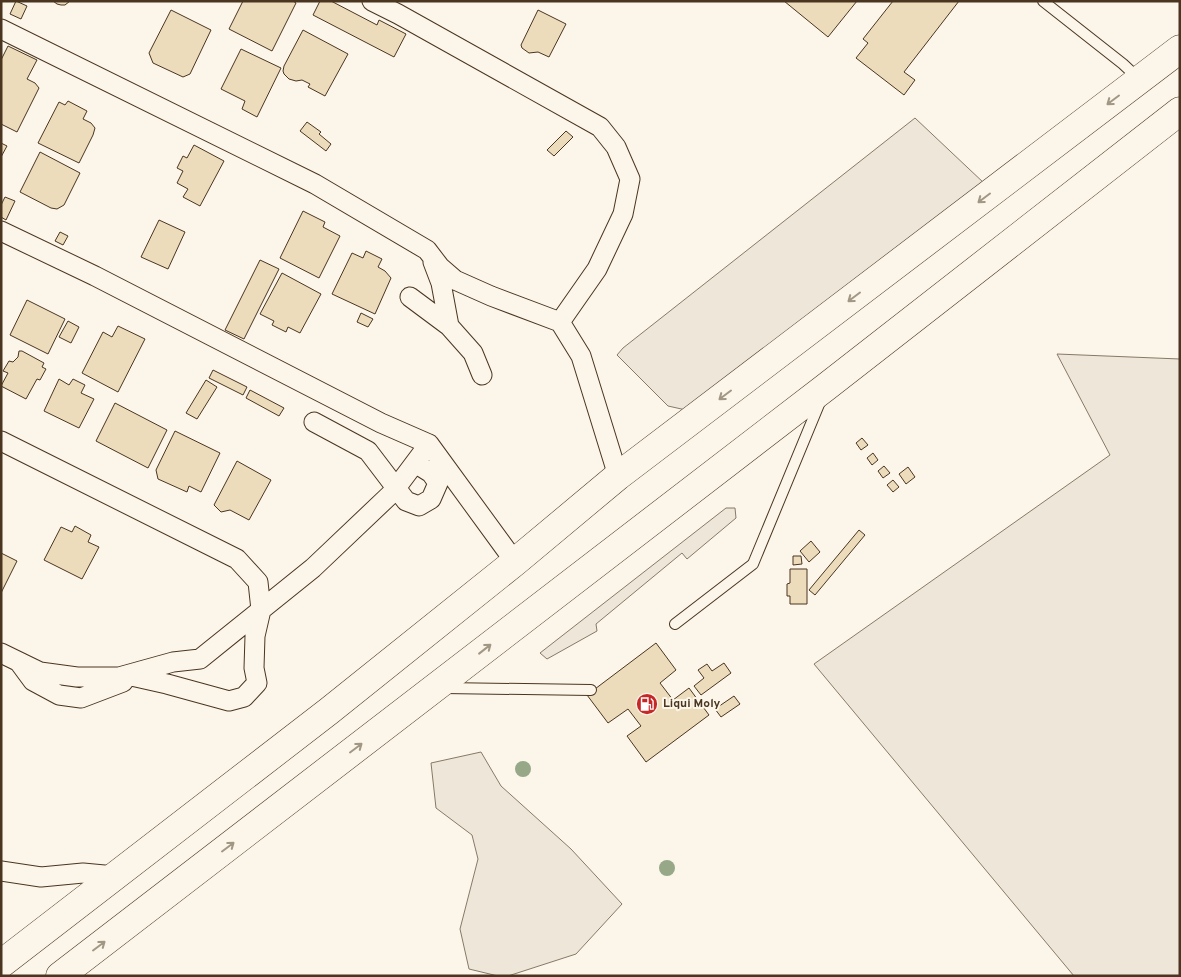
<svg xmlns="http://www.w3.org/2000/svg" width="1181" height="977" viewBox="0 0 1181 977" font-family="Overpass,sans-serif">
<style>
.green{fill:#ede6d9;stroke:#887966}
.building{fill:#ecdcbc;stroke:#4a3520}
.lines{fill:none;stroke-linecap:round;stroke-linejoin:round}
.lane-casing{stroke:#4a3520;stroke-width:12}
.street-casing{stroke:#4a3520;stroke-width:21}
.highway-casing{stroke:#4a3520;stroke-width:29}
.lane{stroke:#fbf6e9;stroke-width:10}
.street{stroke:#fbf6e9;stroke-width:19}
.highway{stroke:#fbf6e9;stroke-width:28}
.tree{fill:#96a887}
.oneway{stroke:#a29684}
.labels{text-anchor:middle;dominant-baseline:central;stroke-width:4;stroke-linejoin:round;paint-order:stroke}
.poi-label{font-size:12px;font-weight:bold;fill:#4a3520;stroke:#fbf6e9;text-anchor:start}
</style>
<rect width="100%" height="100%" fill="#fbf6e9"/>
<path class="green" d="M915,118L985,184L686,410L668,406L617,355L623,348Z
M1057,354L1180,359V976H1074L814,664L1110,455Z
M726,508H735L736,518L687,559L682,553L596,624L597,631L547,659L540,653Z
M481,752L501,786L571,849L622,904L576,954L508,976H498L469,969L460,929L478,859L472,835L436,808L431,763Z"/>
<path class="building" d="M16,1L27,6L21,19L10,14Z
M53,1H70L65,5H61L57,4Z
M243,1H293L296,3L272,51L229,29Z
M320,1H331L377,25L379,20L406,34L394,57L313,15Z
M784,1H857L828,37Z
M893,1H959L904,72L915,80L904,95L856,58L868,43L863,39Z
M171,10L211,30L190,74L183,77L153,63L149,53Z
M538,10L566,24L549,57L538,52L529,53L522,48L521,45Z
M303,30L348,54L325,96L308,87L310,84L302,80L296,81L289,79L284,74L283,71L284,66Z
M8,46L37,60L27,79L35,83L39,88L17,132L1,124V60Z
M241,49L281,68L257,117L242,109L245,101L221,89Z
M68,101L87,111L83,119L91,123L95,128L93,135L79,163L38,143L59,102L65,105Z
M307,122L321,132L319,134L331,144L326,151L300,131Z
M566,131L573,137L554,156L547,150Z
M1,143L7,146L1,157Z
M194,145L224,161L200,206L183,197L188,189L177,183L183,171L177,168L183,156L187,158Z
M40,152L80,173L64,205L57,209L51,208L20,192Z
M5,197L15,201L6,220L1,217V205Z
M303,211L325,222L323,227L340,236L319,278L280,258Z
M159,220L185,232L168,269L141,257Z
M60,232L68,236L63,245L55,241Z
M366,251L382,259L378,267L385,271L391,278L375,314L332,294L352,253L363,258Z
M260,260L279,269L244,339L225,330Z
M282,273L321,294L300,333L288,327L286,332L272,325L274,321L260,314Z
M27,300L65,319L48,354L10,335Z
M361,313L373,319L368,327L357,322Z
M68,321L79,327L71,343L59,337Z
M118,326L145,339L118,392L82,373L103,332L112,337Z
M19,351H22L44,363L42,367L46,369L40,380L37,379L26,399L1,386L8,373L3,371L9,361L13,362L18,357Z
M213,370L247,387L243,395L209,378Z
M59,379L69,385L73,379L85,385L81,393L94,399L79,428L44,411Z
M206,380L217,387L197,419L186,413Z
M250,390L284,408L279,416L246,398Z
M115,403L167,430L148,468L96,441Z
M175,431L220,453L201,492L189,486L187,492L158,479L156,470Z
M862,438L868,445L861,450L856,443Z
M873,453L878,460L872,465L867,458Z
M237,461L271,480L249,520L230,510L221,512L214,505Z
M884,466L890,473L883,478L878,471Z
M908,467L915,477L906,484L899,474Z
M893,480L899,487L893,492L887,485Z
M75,526L91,535L88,542L99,547L82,579L44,560L61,527L72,532Z
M859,530L865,535L815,595L809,590Z
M811,541L820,552L809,562L800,551Z
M1,553L17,561L1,593Z
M793,556H801L802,564L793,565Z
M790,569H807V604H790V596H787V584L790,583Z
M656,643L676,670L660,683L673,700L689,688L709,715L646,762L627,736L641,726L628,709L608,723L587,695Z
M724,663L731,673L701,695L694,686L704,678L698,670L707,664L712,671Z
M734,696L740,704L721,717L715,709Z"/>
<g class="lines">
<g class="lane-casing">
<path id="lane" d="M1043,1L1123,64L1139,79
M675,624L753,564L820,402
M444,688L591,690"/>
</g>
<g class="street-casing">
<path id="street" d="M372,1L398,14L600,127L616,147L630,179L623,214L597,269L560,322
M1,29L315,184L427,250L440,267L455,280L491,296L560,322L581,356L618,476
M1,231L95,276L381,423L429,444L515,562
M433,262L441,283L449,326
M410,297L449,326L473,353L482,375
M314,422L368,451L406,501L419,506L431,499L438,483L431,473L415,463
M1,441L237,559L258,582L261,610L255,636L254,668L257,683L244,697L229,701L167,684L127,675L123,682L81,698L59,695L33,681L19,662
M1,653L40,672L77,677H119L173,662L200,659L313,568L393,492L429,444
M1,871L41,877L83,873L115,876"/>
</g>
<g class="highway-casing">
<path id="highway" d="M1,964L329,711L515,562L618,476L1180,49
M60,976L826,387L1180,111"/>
</g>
<use href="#lane" class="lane"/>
<use href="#street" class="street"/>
<use href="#highway" class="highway"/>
</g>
<g class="tree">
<circle cx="523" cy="769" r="8"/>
<circle cx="667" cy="868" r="8"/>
</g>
<defs><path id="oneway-shaft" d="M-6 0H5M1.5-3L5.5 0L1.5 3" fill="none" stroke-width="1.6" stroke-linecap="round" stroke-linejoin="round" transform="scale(1.25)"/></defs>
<g class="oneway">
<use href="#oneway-shaft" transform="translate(1113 100) rotate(143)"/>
<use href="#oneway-shaft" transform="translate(984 198) rotate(143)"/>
<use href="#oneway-shaft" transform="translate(854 297) rotate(143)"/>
<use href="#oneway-shaft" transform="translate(725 395) rotate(143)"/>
<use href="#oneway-shaft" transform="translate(485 649) rotate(-38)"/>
<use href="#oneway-shaft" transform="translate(356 748) rotate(-37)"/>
<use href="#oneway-shaft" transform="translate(228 847) rotate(-37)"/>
<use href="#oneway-shaft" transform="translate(99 946) rotate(-37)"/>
</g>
<defs>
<g id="fuel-disc" transform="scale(1.125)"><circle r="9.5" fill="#c62828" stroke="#fbf6e9"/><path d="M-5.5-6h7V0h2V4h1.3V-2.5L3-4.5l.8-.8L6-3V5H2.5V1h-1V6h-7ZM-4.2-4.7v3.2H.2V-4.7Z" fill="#fff"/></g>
</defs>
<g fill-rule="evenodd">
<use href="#fuel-disc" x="647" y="704"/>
</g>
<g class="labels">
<g class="poi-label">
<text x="663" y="704">Liqui Moly</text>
</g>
</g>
<rect width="1181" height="977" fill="none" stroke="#4a3520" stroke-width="5"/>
</svg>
